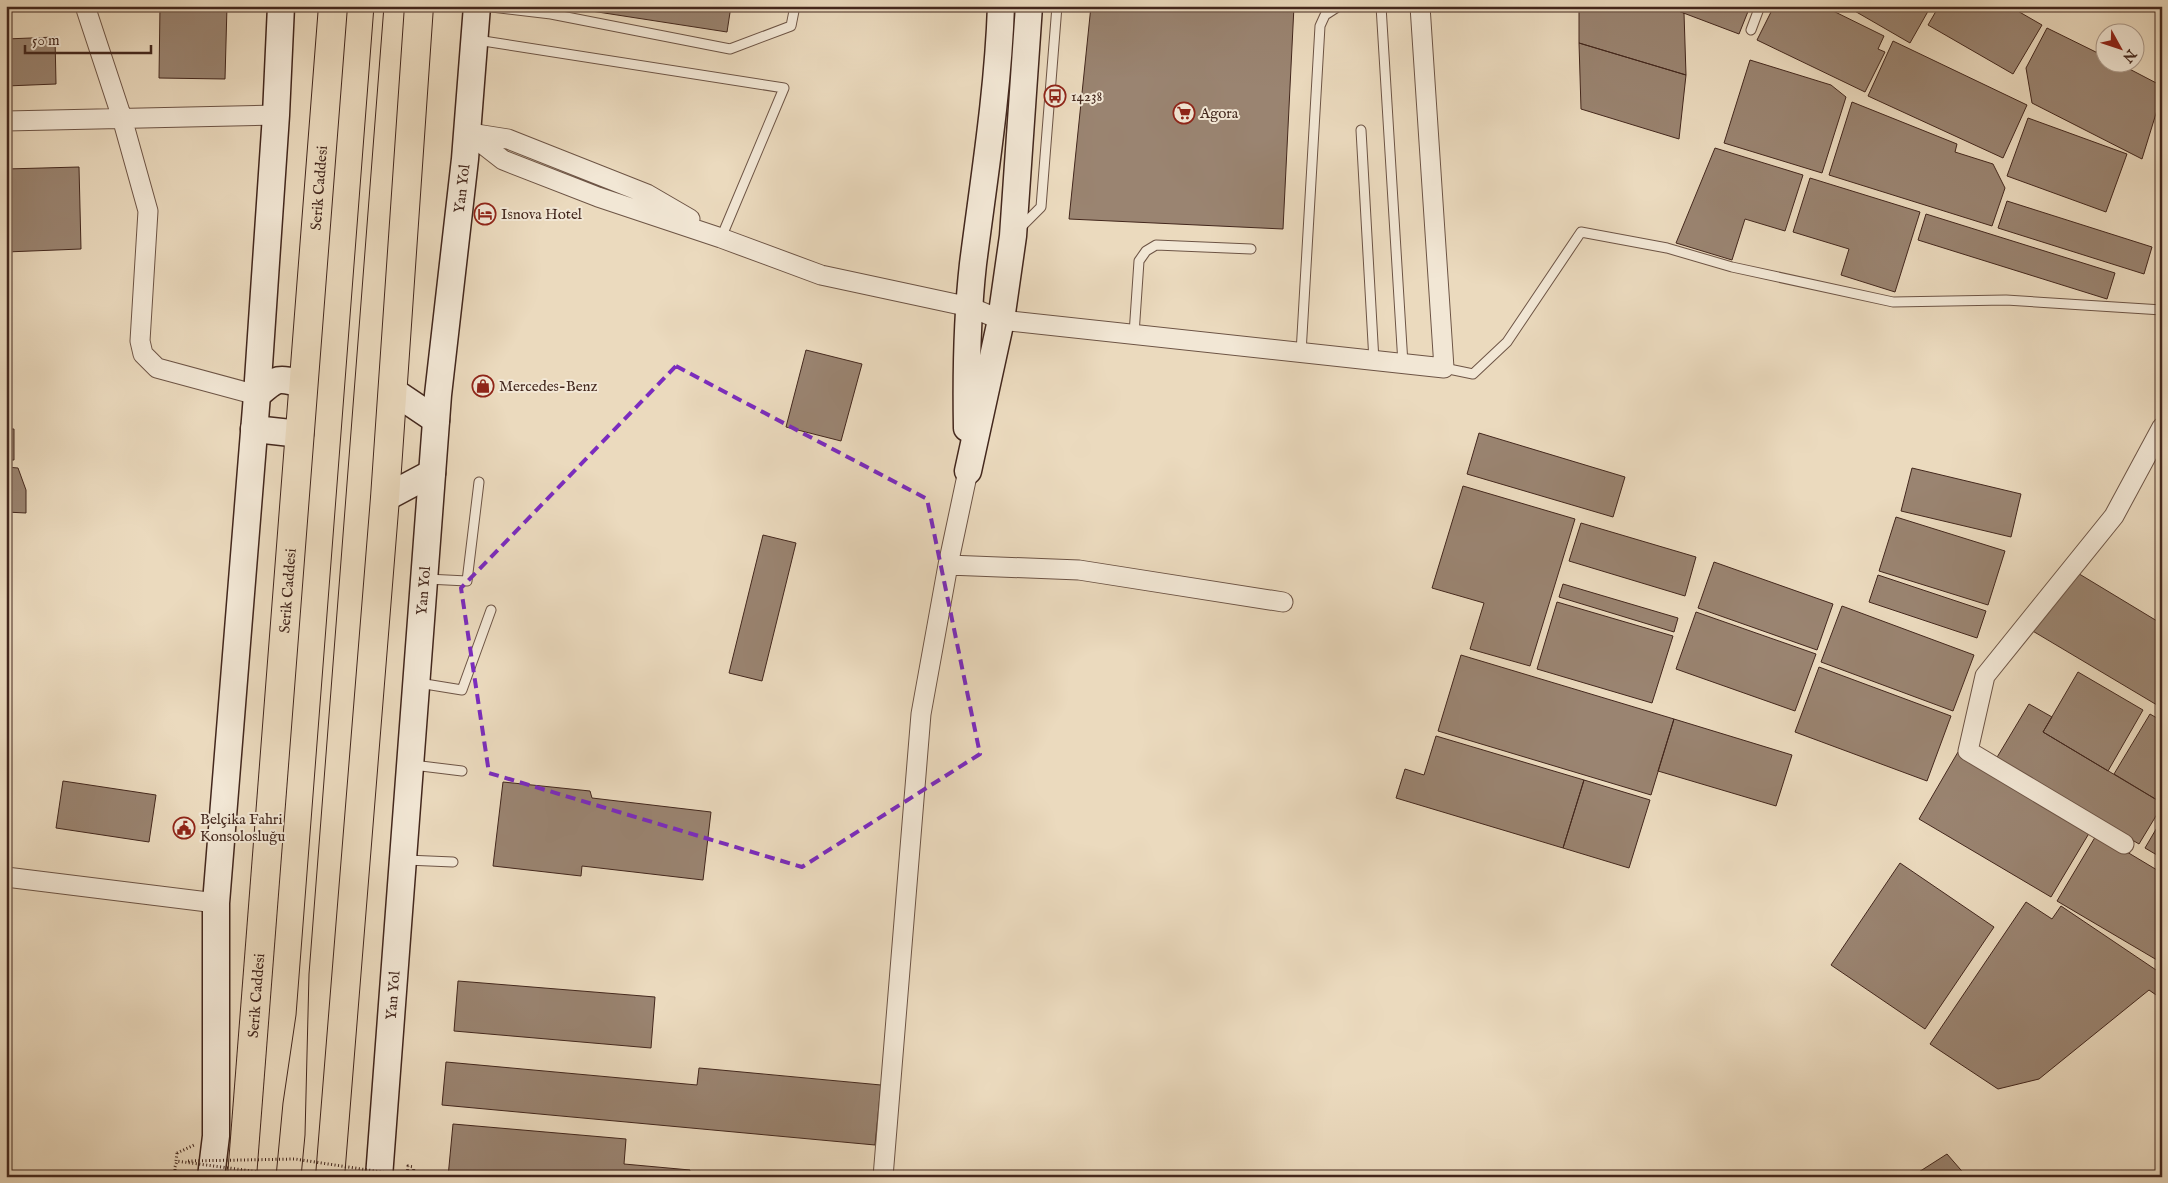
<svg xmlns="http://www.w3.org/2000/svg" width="2168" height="1183" viewBox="0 0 2168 1183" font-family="'IM FELL English',serif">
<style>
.building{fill:#9a8471;stroke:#43271d}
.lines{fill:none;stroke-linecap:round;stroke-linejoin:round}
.lane-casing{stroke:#6d5445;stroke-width:11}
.street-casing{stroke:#6d5445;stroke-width:21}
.secondary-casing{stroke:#43271d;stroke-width:29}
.highway-casing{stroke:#43271d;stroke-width:30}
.path{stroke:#43271d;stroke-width:3;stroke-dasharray:1 2.5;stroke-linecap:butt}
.lane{stroke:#f2e7d5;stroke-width:9}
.street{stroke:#f2e7d5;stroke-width:19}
.secondary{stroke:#f2e7d5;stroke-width:26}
.highway{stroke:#ebdabe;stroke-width:28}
.tram{stroke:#43271d;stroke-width:1}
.path-bridge{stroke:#43271d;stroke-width:3;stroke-dasharray:1 2.5;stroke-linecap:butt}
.marked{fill:none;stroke:#7b2cbf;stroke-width:4;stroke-dasharray:10 6;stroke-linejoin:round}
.labels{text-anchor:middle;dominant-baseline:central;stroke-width:4;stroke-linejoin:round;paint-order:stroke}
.poi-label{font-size:15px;fill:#43271d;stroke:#f2e7d5;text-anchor:start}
.street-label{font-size:15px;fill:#43271d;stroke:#f2e7d5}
</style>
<rect width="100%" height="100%" fill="#ebdabe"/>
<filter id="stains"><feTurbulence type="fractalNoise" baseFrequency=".004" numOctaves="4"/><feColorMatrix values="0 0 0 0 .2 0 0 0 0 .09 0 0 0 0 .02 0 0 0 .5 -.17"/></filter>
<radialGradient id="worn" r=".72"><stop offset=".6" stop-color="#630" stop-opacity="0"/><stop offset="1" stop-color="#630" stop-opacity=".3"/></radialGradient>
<path class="building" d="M160,6H227L225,79L159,78Z
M559,6H731L727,32Z
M1091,6H1294L1283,229L1069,219Z
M1579,6H1664L1684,13L1686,75L1579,43Z
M1665,6H1743L1749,9L1739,34Z
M1774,6H1823L1884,36L1878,49L1885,52L1865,92L1757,40Z
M1846,6H1931L1910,43Z
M1939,6H2009L2042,25L2013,74L1928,25Z
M2047,28L2106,57V62H2116L2162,86V94L2142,159L2032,103L2026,68Z
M55,37L56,84L6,86V39Z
M1893,41L2027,105L2003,158L1868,96Z
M1579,43L1686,75L1679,139L1581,109Z
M1750,60L1831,85L1846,97L1822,173L1724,143Z
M1852,102L1957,144L1955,152L1993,164L2005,188L1992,226L1829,175Z
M2028,118L2127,154L2106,212L2007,176Z
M1715,148L1803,175L1785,231L1745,219L1732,260L1676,243Z
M79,167L81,249L6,252V169Z
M1810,178L1920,212L1895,292L1841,275L1849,249L1793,232Z
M2007,201L2152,247L2144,274L1998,228Z
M1926,214L2115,273L2107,299L1918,240Z
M806,350L862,364L841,441L786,427Z
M6,429H14V460H6Z
M1479,433L1625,477L1613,517L1467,474Z
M6,467L18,468L26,490V513L6,512Z
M1912,468L2021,494L2011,537L1901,511Z
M1463,486L1575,519L1530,666L1470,649L1484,603L1432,588Z
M1896,517L2005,551L1988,605L1879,571Z
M1581,523L1696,557L1685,596L1569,561Z
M763,535L796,543L762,681L729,673Z
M1714,562L1833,604L1817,650L1698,608Z
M2076,572L2162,624V708L2031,630Z
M1878,575L1986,611L1977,638L1869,602Z
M1563,584L1678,618L1674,632L1559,597Z
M1557,602L1673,636L1652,703L1537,669Z
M1842,606L1974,655L1953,711L1821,662Z
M1696,612L1816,654L1795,711L1676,669Z
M1461,655L1674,719L1651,795L1438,731Z
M1819,667L1951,716L1927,781L1795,732Z
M2078,672L2143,710L2108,771L2043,732Z
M2029,704L2052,717L2043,732L2162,803V806L2139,844L1996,759Z
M2150,714L2162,721V803L2114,774Z
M1674,719L1792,755L1776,806L1658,771Z
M1436,736L1584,780L1563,848L1396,798L1405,769L1424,775Z
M1958,752L2091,830L2051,897L1919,819Z
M1584,780L1650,800L1629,868L1563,848Z
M63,781L156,795L149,842L56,828Z
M503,782L590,791L592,798L711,812L703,880L582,866L581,876L493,866Z
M2162,819V858L2145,848Z
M2097,834L2162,873V963L2057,901Z
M1900,863L1994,927L1925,1029L1831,965Z
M2026,902L2052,919L2061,906L2162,974V994L2159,997L2149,990L2039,1079L1998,1089L1930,1044Z
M458,981L655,997L651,1048L454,1031Z
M446,1062L697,1085L699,1068L881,1085L875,1145L442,1105Z
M453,1124L626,1139L624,1164L690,1170L689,1177H448Z
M1947,1154L1967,1177H1911Z"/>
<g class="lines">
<g class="lane-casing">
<path id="lane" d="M483,6L551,14L730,49L791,26L795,6
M1381,6L1403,364
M2157,6L2162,10
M1751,30L1760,6
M477,40L784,88L721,238
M1361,130L1374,361
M1020,228L1041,207L1057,6
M1134,334L1139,261L1146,251L1156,245L1251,249
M1301,353L1320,26L1325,15L1339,6
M1444,368L1473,374L1507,342L1581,232L1667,248L1732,267L1893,302L2006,300L2162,310
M427,579L467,581L479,482
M419,683L462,690L491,610
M413,765L462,771
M406,860L453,862"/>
</g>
<g class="street-casing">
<path id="street" d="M85,6L122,118L148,211L140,341L143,354L157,368L257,395
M6,121L276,115
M467,132L503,160L598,197L721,238L821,275L970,307L1001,320L1444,368L1420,6
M470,133L508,139L647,194L690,219
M948,565L1079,570L1283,602
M2124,844L1968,751L1985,676L2114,516L2162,427
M6,877L216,903
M883,1177L921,714L948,565L968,471"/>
</g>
<g class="secondary-casing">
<g id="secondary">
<path d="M393,391L436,420"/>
<path d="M257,395C277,378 276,377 303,384"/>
<path d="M967,428C966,373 967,318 973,264C984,178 998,93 1001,6"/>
<path d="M254,429L300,434"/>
<path d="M968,471L1001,320L1013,236L1029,6"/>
<path d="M385,498L432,473"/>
<path d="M211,1177L216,1136V903L257,395L276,115L281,6"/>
<path id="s1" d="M379,1177L438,395L465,159L477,6"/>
</g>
</g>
<g class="highway-casing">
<g id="highway">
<path id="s2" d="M242,1177L333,6"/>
<path d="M330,1177L385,498L419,6"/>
</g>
</g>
<path class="path" d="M177,1153L194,1145
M175,1177V1167
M283,1177V1175
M295,1177V1176
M407,1177L408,1166L414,1167"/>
<use href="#lane" class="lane"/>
<use href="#street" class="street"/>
<use href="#secondary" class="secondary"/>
<use href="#highway" class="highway"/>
<path class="tram" d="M276,1177L283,1103L296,1015L374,6
M301,1177L305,1135L309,974L384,6"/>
<path class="path-bridge" d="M177,1153L176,1161L289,1176H413L414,1167
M188,1161L295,1159L401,1175
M175,1167L177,1161"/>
</g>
<path class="marked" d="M676,366L927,499L980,754L802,867L489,773L461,588Z"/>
<defs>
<g id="bus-ring" transform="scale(1.125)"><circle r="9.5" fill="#f2e7d5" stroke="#8f2418" stroke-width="1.5"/><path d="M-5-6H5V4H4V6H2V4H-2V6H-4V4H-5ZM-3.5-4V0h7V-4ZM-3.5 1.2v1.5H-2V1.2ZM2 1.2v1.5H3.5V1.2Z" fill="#8f2418"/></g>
<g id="supermarket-ring" transform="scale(1.125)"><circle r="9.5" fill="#f2e7d5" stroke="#8f2418" stroke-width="1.5"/><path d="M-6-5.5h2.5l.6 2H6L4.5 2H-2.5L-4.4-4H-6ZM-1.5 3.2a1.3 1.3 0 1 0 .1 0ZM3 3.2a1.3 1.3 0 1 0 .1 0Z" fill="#8f2418"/></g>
<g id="hotel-ring" transform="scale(1.125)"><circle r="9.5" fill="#f2e7d5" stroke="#8f2418" stroke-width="1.5"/><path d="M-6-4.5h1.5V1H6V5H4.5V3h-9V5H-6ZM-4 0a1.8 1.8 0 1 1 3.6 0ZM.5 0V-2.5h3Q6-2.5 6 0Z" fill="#8f2418"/></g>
<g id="shop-ring" transform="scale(1.125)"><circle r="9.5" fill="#f2e7d5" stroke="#8f2418" stroke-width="1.5"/><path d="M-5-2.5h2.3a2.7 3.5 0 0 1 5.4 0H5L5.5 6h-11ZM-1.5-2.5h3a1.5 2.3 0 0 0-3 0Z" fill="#8f2418"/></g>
<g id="civic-ring" transform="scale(1.125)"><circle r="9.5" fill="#f2e7d5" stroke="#8f2418" stroke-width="1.5"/><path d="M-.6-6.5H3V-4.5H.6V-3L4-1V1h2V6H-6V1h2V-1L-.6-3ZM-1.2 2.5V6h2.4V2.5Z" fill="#8f2418"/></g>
</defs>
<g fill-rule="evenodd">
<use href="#bus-ring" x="1055" y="96"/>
<use href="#supermarket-ring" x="1184" y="113"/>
<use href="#hotel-ring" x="485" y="214"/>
<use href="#shop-ring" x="483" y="386"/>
<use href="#civic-ring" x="184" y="828"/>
</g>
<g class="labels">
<g class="poi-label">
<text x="1071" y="96">14238</text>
<text x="1200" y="113">Agora</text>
<text x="501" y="214">Isnova Hotel</text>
<text x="499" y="386">Mercedes-Benz</text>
<text x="200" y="819">Belçika Fahri<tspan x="200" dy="17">Konsolosluğu</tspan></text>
</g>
<g class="street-label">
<text stroke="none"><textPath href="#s2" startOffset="992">Serik Caddesi</textPath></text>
<text stroke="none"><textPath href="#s1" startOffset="992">Yan Yol</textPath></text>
<text stroke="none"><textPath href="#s1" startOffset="588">Yan Yol</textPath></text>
<text stroke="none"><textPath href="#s2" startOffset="588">Serik Caddesi</textPath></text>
<text stroke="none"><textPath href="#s2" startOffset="182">Serik Caddesi</textPath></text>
<text stroke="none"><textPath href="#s1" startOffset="182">Yan Yol</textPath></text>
</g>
</g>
<rect width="2168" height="1183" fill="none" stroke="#ebdabe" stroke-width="25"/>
<rect x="8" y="8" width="2153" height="1168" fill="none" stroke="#43271d" stroke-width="2.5"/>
<rect x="12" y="12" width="2143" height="1158" fill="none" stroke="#43271d"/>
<g transform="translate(2120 48) rotate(130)"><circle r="24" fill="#f2e7d5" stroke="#ac9a8b"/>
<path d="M0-4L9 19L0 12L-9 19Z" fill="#8f2418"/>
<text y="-8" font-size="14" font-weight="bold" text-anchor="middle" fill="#43271d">N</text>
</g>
<path d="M25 45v8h126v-8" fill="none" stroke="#43271d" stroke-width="2.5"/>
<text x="32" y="45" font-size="15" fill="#43271d" stroke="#f2e7d5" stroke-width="4" paint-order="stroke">50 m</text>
<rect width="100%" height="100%" filter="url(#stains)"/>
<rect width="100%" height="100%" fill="url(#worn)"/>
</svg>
